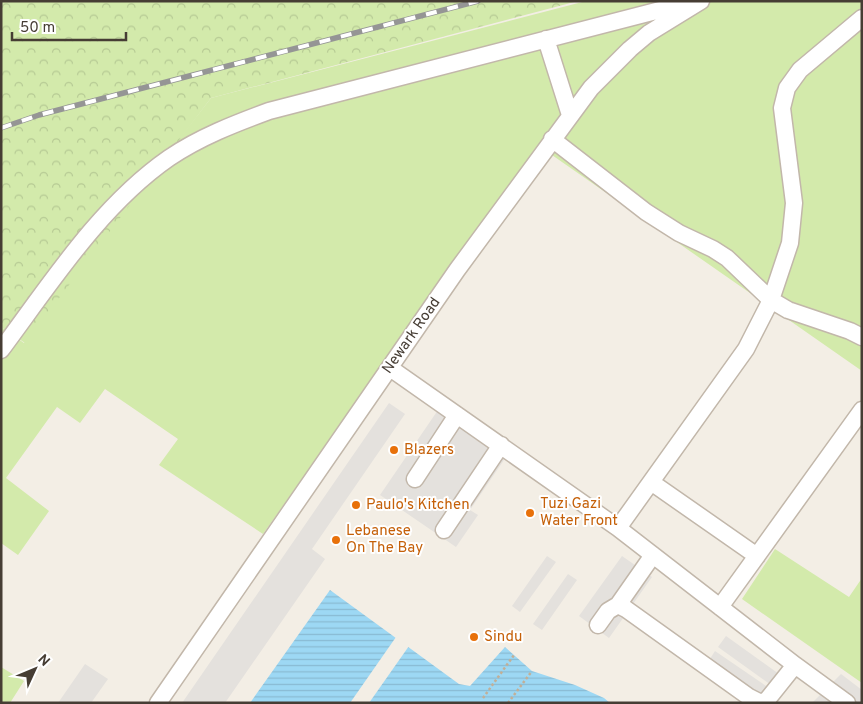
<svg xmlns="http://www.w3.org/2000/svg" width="863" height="704" viewBox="0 0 863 704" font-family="Overpass,sans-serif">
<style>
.green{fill:#d3eaab}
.forest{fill:url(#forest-crowns)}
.parking{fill:#e4e1dd}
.water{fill:url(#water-rules)}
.pier{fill:#f3eee5}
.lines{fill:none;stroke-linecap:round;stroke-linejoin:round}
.minor-casing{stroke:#c2b7aa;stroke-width:19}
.path{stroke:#c2af97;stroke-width:2.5;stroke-dasharray:2.5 2.5;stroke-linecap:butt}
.minor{stroke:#fff;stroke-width:16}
.rail-casing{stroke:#959595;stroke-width:5.5}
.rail{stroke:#fff;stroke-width:4;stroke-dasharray:11;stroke-linecap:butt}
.food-dot{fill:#e8710a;stroke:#fff;stroke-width:2}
.labels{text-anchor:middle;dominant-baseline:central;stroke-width:4;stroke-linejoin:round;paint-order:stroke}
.street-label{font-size:15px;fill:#463d34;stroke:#fff}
.food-label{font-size:15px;fill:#c56008;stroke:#fff;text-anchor:start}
</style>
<defs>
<pattern id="forest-crowns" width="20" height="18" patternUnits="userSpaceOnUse" patternTransform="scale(1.25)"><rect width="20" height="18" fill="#d3eaab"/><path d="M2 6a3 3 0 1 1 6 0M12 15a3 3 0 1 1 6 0" fill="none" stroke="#b6ca94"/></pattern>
<pattern id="water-rules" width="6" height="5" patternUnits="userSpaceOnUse" patternTransform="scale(1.25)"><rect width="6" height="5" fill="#9dd8f4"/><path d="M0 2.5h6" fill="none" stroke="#89bad2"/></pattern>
</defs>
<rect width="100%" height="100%" fill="#f3eee5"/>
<path class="green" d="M586,1H862V371L539,146L263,534L159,465L178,439L105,389L80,423L57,407L6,478L49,511L18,555L1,543V327L24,343L72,276L211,98Z
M775,549L849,597L862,578V683L742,599Z
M1,667L24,681L10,703H1Z"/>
<path class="forest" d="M1,1H578L211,98L25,343L1,327Z"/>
<path class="parking" d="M389,403L405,414L312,549L325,559L225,703H182Z
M438,410L506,457L470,510L478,515L456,547L380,495Z
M547,556L556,562L520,612L512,606Z
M622,556L652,577L609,638L579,616Z
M568,574L577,580L542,630L533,624Z
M726,636L779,674L771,685L718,647Z
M715,651L769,688L761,700L708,662Z
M85,664L108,679L91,703H58Z
M841,674L862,690V703L813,702Z"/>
<path class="water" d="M330,590L459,684L470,686L505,647L532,671L575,685L604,698L610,703H250Z"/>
<path class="pier" d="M396,637L409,646L369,703H350Z"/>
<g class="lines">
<g class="minor-casing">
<path id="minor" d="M546,39L570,115
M552,139L646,212L679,233L713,249L727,258L771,300L788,310L850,331L862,337
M1,350C51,283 100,206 169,158C200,137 234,124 269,111L691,2
M390,368L618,528L795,665L847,703
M415,479L457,415
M651,482L757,556
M618,528L746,349L771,300L790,243L794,203L782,108L787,88L800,70L862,18
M444,530L501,445
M618,605L653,555
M720,607L862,410
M598,625L608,611L618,605L626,609L749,697L761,703L767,700L795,665
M158,703L457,270L591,88L630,49L649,33L701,1"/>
</g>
<path class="path" d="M483,698L514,655
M508,703L532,671"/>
<use href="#minor" class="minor"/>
<g class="rail-casing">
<path id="rail" d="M1,128L39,115L478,1"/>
</g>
<use href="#rail" class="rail"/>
</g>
<g class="food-dot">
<circle cx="394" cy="450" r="5"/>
<circle cx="356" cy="505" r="5"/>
<circle cx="530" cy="513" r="5"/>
<circle cx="336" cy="540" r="5"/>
<circle cx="474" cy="637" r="5"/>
</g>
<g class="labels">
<g class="street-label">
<text transform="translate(412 336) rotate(-55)">Newark Road</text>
</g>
<g class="food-label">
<text x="404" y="450">Blazers</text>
<text x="540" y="504">Tuzi Gazi<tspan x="540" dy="17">Water Front</tspan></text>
<text x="366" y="505">Paulo's Kitchen</text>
<text x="346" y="531">Lebanese<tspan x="346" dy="17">On The Bay</tspan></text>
<text x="484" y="637">Sindu</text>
</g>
</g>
<rect width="863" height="704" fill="none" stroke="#463d34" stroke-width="5"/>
<g transform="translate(35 669) rotate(46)" stroke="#ffffff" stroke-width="4" paint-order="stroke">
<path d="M0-4L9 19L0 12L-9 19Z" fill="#463d34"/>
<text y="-8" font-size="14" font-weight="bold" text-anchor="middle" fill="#463d34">N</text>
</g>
<path d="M12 32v8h114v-8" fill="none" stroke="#463d34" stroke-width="2.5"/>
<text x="20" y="32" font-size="15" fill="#463d34" stroke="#ffffff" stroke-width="4" paint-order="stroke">50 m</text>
</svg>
